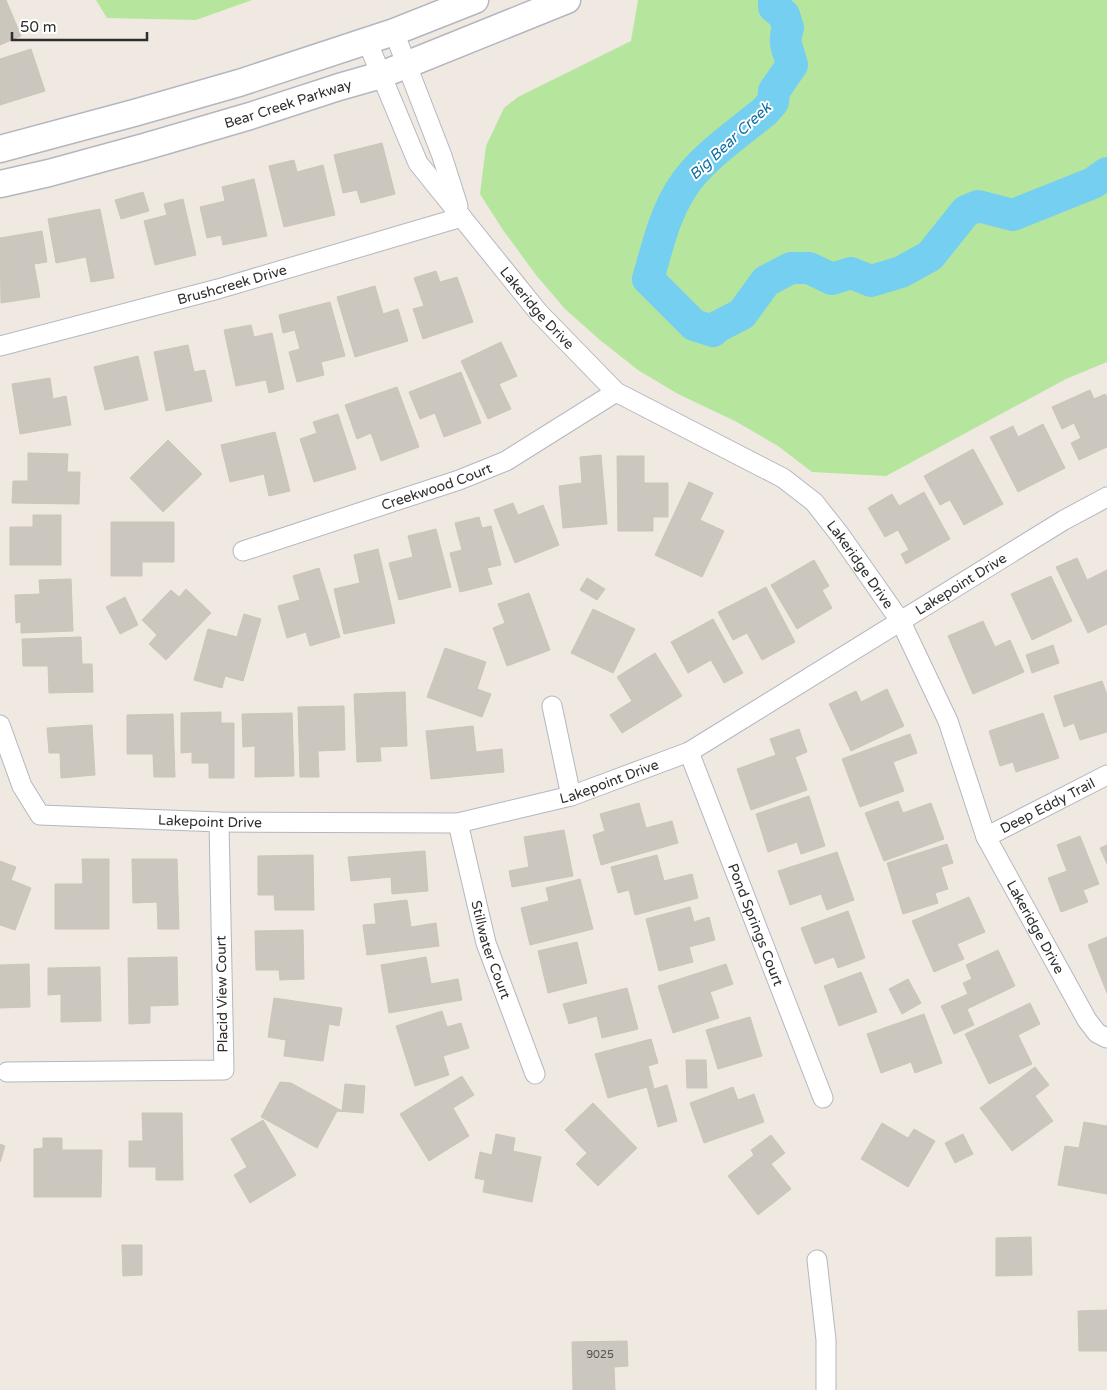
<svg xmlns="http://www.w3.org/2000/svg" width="1107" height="1390" viewBox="0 0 1107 1390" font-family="'Varela Round',sans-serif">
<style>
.green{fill:#b6e59e}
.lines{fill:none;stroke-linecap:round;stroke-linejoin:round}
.river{stroke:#75cff0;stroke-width:32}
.building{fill:#cbc7bf;stroke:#cbc5ba}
.street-casing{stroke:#b4b7c1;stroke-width:21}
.secondary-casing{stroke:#b4b7c1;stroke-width:29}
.street{stroke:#fff;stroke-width:19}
.secondary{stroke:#fff;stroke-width:26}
.labels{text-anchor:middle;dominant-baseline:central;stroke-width:4;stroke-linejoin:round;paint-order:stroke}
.number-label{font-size:11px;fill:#555452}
.street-label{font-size:14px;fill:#2e2e2e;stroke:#fff}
.water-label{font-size:15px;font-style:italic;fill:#0d6fa3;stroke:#fff}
</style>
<rect width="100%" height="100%" fill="#efe9e1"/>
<path class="green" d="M96,0H252L196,20L107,18Z
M638,0H1107V362L1066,379L886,476L812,472L778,446L735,421L678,394L638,370L600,340L565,309L536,275L503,230L480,194L486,146L504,108L518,97L631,41Z"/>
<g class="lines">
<path class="river" d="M774,0V7L784,15L788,28C782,44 789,50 792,65L774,91L773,102L764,112C738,133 699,160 682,188C664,215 657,249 648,279L694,325L713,331L717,327L742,314L766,281L791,268H809L832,279L851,273L871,281L901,272L930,256L966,211L978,206L1013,215L1093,183L1107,173"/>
</g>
<path class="building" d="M0,0H6L21,36L0,45Z
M31,49L45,91L0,105V59Z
M382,143L395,194L361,203L357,190L343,193L334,155Z
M294,160L297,172L323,165L335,215L284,227L269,166Z
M254,179L267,236L223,245L221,235L207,238L200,207L225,201L222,187Z
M143,192L149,211L121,219L115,200Z
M183,199L196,255L155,265L144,221L167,215L164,204Z
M100,209L114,278L91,282L86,257L56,263L48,219Z
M42,231L47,262L34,264L40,297L1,303L0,238Z
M436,271L440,282L457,277L473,322L423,339L413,309L424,306L414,278Z
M375,286L383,314L398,309L408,341L355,357L337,297Z
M330,302L345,356L321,362L324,375L297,382L289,352L300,349L295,330L283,333L279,315Z
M251,325L254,337L272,333L284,389L269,393L266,380L236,386L224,330Z
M501,342L517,376L499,384L511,409L488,419L461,361Z
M188,345L194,372L205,370L212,401L166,411L154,352Z
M138,356L148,400L105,410L94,367Z
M461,372L481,423L444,437L435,413L420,419L409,392Z
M50,378L53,399L66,396L71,425L20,434L12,384Z
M397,387L419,447L381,461L371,433L357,439L345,405Z
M1090,390L1094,399L1105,394L1107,397V447L1079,460L1071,443L1081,438L1074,423L1062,429L1052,407Z
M338,414L356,469L314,482L300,439L317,433L313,422Z
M1043,424L1065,468L1018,492L990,437L1013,426L1018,437Z
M275,432L290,491L269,496L264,474L230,482L221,445Z
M168,440L202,474L163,512L130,478Z
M973,449L1003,504L964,525L950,500L940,505L924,476Z
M28,453L68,454L67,472H80L79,504L12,503L13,481H28Z
M601,455L607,524L563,528L559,486L582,483L580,457Z
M617,456H644V483H668V517H653V531H618Z
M689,482L713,493L700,520L724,531L702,577L655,555Z
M924,492L950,539L906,564L901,554L909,550L898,530L885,537L868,508L892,494L899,506Z
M513,503L518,515L543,505L559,545L515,563L494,510Z
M33,515H61V565H10V527H33Z
M479,517L482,528L491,526L501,565L487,568L492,584L460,592L450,553L462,550L455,523Z
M111,522H174V562H142V576H111Z
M436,529L451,587L399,600L389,563L413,557L408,536Z
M378,549L395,623L344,634L334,589L360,583L354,555Z
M1077,558L1087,580L1107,570V624L1088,633L1056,567Z
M814,560L829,586L822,590L832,608L797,629L771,585Z
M319,568L340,637L310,646L306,632L287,638L278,606L300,600L293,576Z
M1051,576L1072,621L1032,640L1011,594Z
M587,578L605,589L597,600L580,590Z
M71,579L73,631L21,633V622L16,623L15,595L40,594L39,580Z
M766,587L795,642L762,660L747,633L733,640L718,612Z
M186,589L211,613L166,660L149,644L157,635L142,620L171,590L179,597Z
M529,593L550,650L507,666L493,628L505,623L498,604Z
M125,597L138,625L120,634L106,607Z
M593,609L635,629L613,673L571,653Z
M244,614L261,619L243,681L225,676L222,688L194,680L208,629L237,637Z
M713,619L743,673L724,683L711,660L688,673L671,642Z
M983,621L995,647L1010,640L1024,672L973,694L948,636Z
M81,637L82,664H92L93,692L49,693L48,666H23L22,639Z
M1053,645L1059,663L1032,673L1026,655Z
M445,648L486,662L477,689L491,694L482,717L427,697Z
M655,653L682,696L622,733L610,715L632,701L617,677Z
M1102,681L1107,695V732L1080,740L1074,723L1064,727L1054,696Z
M887,689L904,726L851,751L829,704L856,691L861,702Z
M405,692L407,746L380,747L381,761L357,762L354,694Z
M344,706L345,750L318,751L319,777H300L298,707Z
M221,712V723H234V778H209V763H192V752L181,753V713Z
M292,713L294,776L255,777V746L243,747L242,714Z
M1043,713L1059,758L1016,772L1013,762L1000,766L989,731Z
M173,714L175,777H154L153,754H127V715Z
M92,725L95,775L61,778L60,753H49L47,728Z
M473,726L476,752L502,749L504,772L431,779L426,731Z
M799,729L807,752L795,757L807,790L751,810L737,769L776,755L770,739Z
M910,734L917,753L893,762L904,791L860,807L842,759Z
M809,796L825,846L801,854L797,842L768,852L756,814Z
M898,801L903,813L931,803L944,839L884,861L865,813Z
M639,803L646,828L672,821L678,843L601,865L593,835L605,831L600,814Z
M564,830L573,876L512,887L509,871L529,867L524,837Z
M1080,836L1099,884L1083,890L1088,902L1061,912L1048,878L1067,871L1057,845Z
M947,844L953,863L941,867L948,889L935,893L938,903L903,914L887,863Z
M1107,845V864L1100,848Z
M425,851L428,891L392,894L391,877L351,881L348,857Z
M837,852L854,900L827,910L821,894L790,905L778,871Z
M313,855L314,910H275L274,895H258V856Z
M657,855L664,881L692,874L698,898L635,915L629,890L618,893L611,867Z
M82,859H109V929H55V884H83Z
M132,859H177L179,929H158L157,902L133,903Z
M0,861L16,867L11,880L31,888L15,930L0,925Z
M580,879L593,929L530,945L521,908L549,901L546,888Z
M969,897L985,932L957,944L964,959L934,972L912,921Z
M407,900L411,927L436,923L439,946L367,955L363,925L376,924L374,904Z
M690,907L694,922L709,917L715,940L689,947L693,962L659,971L646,919Z
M848,911L865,958L838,968L834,957L815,964L801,928Z
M303,930L304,979L280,980L279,970H256L255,931Z
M1107,937V993L1088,945Z
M577,942L587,983L548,993L538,951Z
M998,950L1015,986L967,1009L974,1025L954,1034L941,1006L968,994L963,983L972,979L966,965Z
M177,957L178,1005L150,1006V1023L129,1024L128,958Z
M426,957L431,984L458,979L462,1000L389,1013L381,965Z
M29,964L30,1007L0,1008V965Z
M726,964L733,984L710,992L719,1018L673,1033L658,986Z
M100,967L101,1021L61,1022V994L48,995V968Z
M861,972L877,1012L839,1026L824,986Z
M908,979L921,1003L902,1014L889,989Z
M627,988L638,1029L602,1038L597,1016L569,1024L563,1004Z
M274,998L342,1008L339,1026L329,1024L323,1061L284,1056L286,1040L268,1037Z
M1030,1003L1040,1024L1018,1035L1032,1064L989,1084L965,1034Z
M442,1011L447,1027L461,1023L469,1048L443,1056L449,1075L415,1086L396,1026Z
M924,1014L942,1063L915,1073L911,1062L881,1073L867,1034Z
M750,1017L762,1056L718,1069L706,1030Z
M651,1039L658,1063L648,1066L654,1089L667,1085L677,1121L658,1127L647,1087L608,1098L595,1054Z
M686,1060H706L707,1088H687Z
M1035,1067L1049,1085L1035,1096L1053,1121L1012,1151L980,1108Z
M462,1076L474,1095L453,1108L469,1136L429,1161L400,1114Z
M280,1082L291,1083L342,1111L345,1084L365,1086L363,1113L337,1111L317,1148L261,1117Z
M733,1087L738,1100L754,1094L764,1122L704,1143L690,1103Z
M593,1103L637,1148L598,1186L576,1164L587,1153L565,1130Z
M142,1113H182L183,1180H156V1167H129V1141H143Z
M263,1120L296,1175L250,1203L234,1175L247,1167L231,1139Z
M1084,1122L1107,1126V1194L1058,1185L1065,1146L1079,1148Z
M882,1123L908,1138L914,1129L935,1141L908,1187L861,1159Z
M496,1134L515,1138L513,1151L541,1157L532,1202L483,1192L485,1180L475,1178L480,1152L492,1155Z
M963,1134L973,1154L955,1163L945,1143Z
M771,1135L785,1153L771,1164L791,1189L758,1215L728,1176L754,1155L751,1150Z
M43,1138H62V1150H102L101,1197H34V1149L43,1148Z
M0,1144L5,1146L0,1162Z
M1031,1237L1032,1275L996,1276V1238Z
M122,1245H142V1275L123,1276Z
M1107,1310V1351H1079L1078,1311Z
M627,1341L628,1366L614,1367L615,1390H573L572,1342Z"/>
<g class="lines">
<g class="street-casing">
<g id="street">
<path d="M394,32L442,156L458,206"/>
<path id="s1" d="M367,41L418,163L539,313L616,392L783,478L814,502L840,535L901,622L948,721L986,837L1087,1020L1097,1033L1107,1038"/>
<path id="s2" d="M0,346L218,289L462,217"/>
<path id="s3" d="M243,551L459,480L506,461L616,392"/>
<path d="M552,706L571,796"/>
<path id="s4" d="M0,725L22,786L40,815L219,822L458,823L571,796L689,752L1064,520L1107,497"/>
<path id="s5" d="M689,752L823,1098"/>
<path id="s6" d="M458,823L486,943L535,1074"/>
<path id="s7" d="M986,837L1107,775"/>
<path d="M7,1072L224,1070L219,822"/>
<path d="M817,1260L826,1340V1390"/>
</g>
</g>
<g class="secondary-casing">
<g id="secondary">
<path d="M0,149L134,113L239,83L394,32L475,0"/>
<path id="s8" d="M0,184L49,173L144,147L250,116L339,87L381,75L567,0"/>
</g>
</g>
<use href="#street" class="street"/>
<use href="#secondary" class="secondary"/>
</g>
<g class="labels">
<g class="number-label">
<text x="600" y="1354">9025</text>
</g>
<g class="street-label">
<text stroke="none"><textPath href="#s8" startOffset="299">Bear Creek Parkway</textPath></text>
<text stroke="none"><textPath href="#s2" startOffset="240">Brushcreek Drive</textPath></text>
<text stroke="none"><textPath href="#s1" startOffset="320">Lakeridge Drive</textPath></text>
<text stroke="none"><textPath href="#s3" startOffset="204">Creekwood Court</textPath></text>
<text stroke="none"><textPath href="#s1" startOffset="740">Lakeridge Drive</textPath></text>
<text stroke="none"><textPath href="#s4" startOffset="1079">Lakepoint Drive</textPath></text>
<text stroke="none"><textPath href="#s4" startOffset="674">Lakepoint Drive</textPath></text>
<text stroke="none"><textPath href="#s7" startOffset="69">Deep Eddy Trail</textPath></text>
<text stroke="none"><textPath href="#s4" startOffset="269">Lakepoint Drive</textPath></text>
<text stroke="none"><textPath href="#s5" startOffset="185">Pond Springs Court</textPath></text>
<text stroke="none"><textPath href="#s1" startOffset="1145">Lakeridge Drive</textPath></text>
<text stroke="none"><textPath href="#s6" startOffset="131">Stillwater Court</textPath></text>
<text transform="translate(222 994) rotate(-91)">Placid View Court</text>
</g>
<g class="water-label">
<text transform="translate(730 141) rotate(-43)">Big Bear Creek</text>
</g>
</g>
<path d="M12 32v8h135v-8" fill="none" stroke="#2e2e2e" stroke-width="2.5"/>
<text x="20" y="32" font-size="15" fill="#2e2e2e" stroke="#ffffff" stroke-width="4" paint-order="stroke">50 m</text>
</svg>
